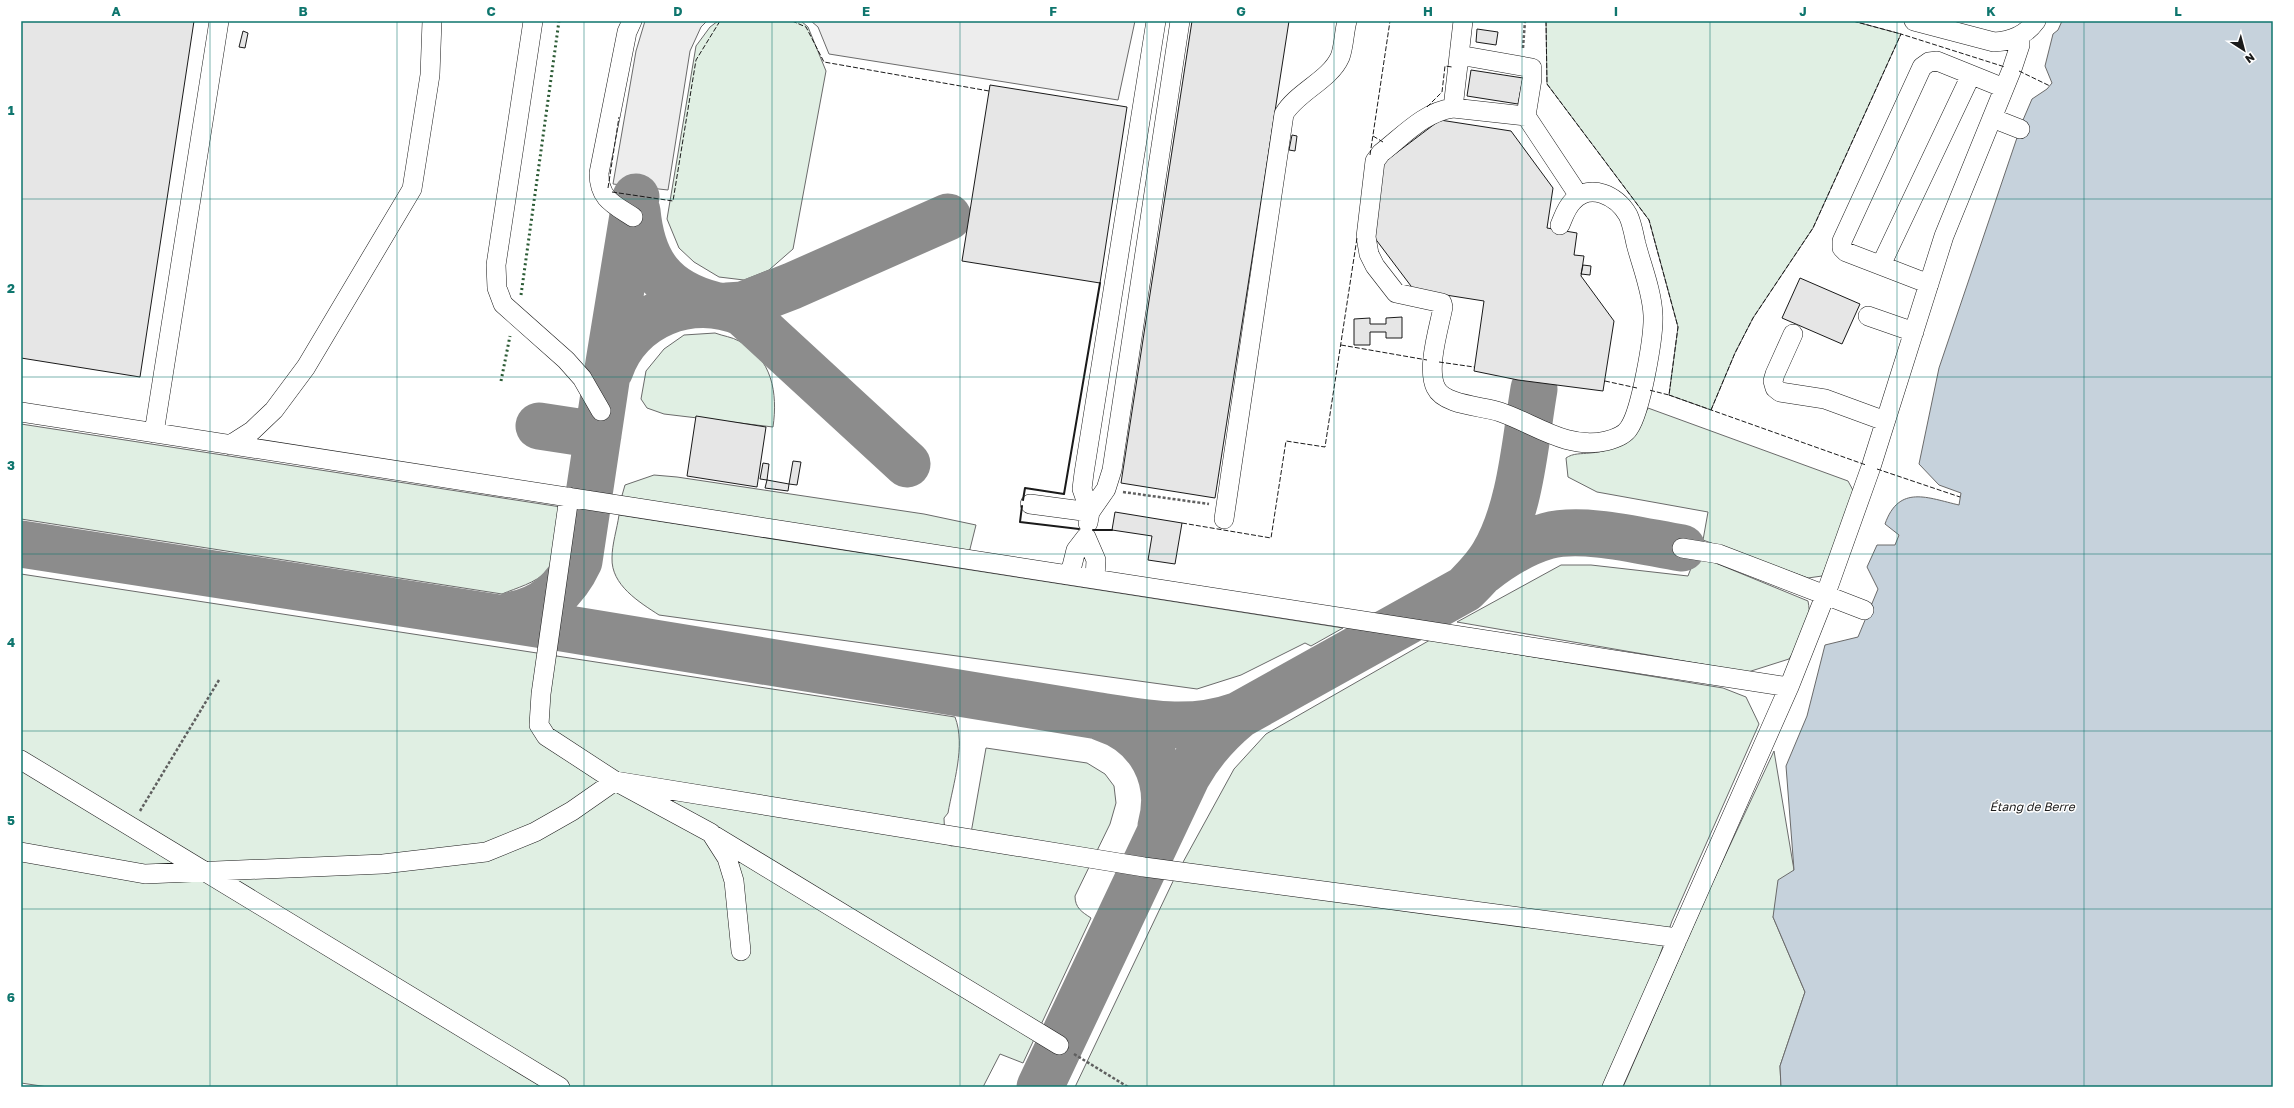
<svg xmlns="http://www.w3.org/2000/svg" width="2294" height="1108" viewBox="0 0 2294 1108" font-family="'Golos Text',sans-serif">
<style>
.green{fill:#e0efe3;stroke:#6a6a6a}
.parking{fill:#ededed;stroke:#6a6a6a}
.water{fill:#c6d2dc;stroke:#6a6a6a}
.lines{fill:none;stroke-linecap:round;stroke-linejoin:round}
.taxiway{stroke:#8c8c8c;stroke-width:47}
.building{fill:#e6e6e6;stroke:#1a1a1a}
.minor-casing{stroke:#1a1a1a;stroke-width:20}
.path{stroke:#5f5f5f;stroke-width:2.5;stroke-dasharray:3 2;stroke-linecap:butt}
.minor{stroke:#fff;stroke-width:19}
.hedge{stroke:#2b5a34;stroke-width:3;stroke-dasharray:2 3;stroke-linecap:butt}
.fence{stroke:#1a1a1a;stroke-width:1;stroke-dasharray:5 2;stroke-linecap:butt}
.wall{stroke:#1a1a1a;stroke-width:2}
.grid{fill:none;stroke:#0f766e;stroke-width:1;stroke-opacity:0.55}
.labels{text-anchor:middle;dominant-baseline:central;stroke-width:3;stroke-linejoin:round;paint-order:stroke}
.water-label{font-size:12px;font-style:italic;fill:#1a1a1a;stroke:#fff}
.neatline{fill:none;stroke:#0f766e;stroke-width:1.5}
.grid-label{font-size:13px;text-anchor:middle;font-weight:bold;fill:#0f766e}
</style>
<rect width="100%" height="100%" fill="#fff"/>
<path class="green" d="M718,21H801L808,27L826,71L793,249L769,270L744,280L719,277L694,262L679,248L667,219L696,46L710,27Z
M1546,21H1853L1901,34L1813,228L1753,318L1735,353L1711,410L1669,395L1678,327L1649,220L1547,84Z
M715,333C723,336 732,337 739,341C772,358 778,393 773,427L664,414L647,408L641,399L646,371L664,349L684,335Z
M1648,408L1848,481L1855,494L1822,576L1808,578L1703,540L1708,512L1597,492L1568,477L1566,458C1573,453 1581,454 1590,453C1621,451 1635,434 1648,408Z
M21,424L561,507C559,523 558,558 547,571C536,583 516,588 502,594L21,519Z
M654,475L677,477L924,514L976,525L969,553L621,499L625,485Z
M619,515L1343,628L1311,646L1305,643L1241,675L1197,689L659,615C639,602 611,585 612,558C612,544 617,529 619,515Z
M1696,555L1808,601C1813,626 1802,639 1789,659L1748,672L1457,622L1561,565H1591L1688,576Z
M21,574L955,717C966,746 953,784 948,813L944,818L945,841L951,846L961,845L971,833L986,748L1087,763L1105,774L1114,786L1116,803L1110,824L1075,896C1075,908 1082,912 1091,918L1023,1063L1000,1054L983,1087H48L21,1083Z
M1430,640L1723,688L1746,697L1759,724L1672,921L1643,1002L1608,1087H1075L1176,875L1234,769L1266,734Z
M1774,751L1794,870L1773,917L1805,992L1780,1066L1781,1087H1623L1709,890Z"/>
<path class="parking" d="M645,21H707L701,27L690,51L668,190L613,184L636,51Z
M811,21H1135L1118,100L829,54L818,27Z"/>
<path class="water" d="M2062,21H2273V1087H1781L1780,1066L1805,992L1773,917L1778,880L1794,870L1786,766L1807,716L1825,645L1858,637L1878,589L1867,567L1877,545H1895L1899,535L1885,524C1899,484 1928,498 1959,505L1961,493L1939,485L1919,464L1939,368L2023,120L2032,99L2047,89L2052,83L2045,66L2053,34L2058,30Z"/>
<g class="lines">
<path class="taxiway" d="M637,211C642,263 663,292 714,305
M727,306L743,305L792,286L948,217
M610,370C628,315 692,290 743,313L907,464
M539,426L598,435
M21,544L550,626L1093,715C1145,723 1189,733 1239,715L1465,589C1476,578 1486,568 1494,554C1521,508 1525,442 1534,389
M1483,571C1502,556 1523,543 1547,536C1584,526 1644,542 1682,548
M512,615C544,610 566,589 579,561L606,381L636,197
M1103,718C1150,733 1174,779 1161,826
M1040,1087L1187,776C1201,751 1217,733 1239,715"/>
</g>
<path class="building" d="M21,21H194L140,377L21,358Z
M1192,21H1289L1215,498L1121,483Z
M1477,29L1498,32L1496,45L1476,42Z
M243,31L248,33L245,48L239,47Z
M1471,70L1523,78L1518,104L1467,96Z
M990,85L1127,107L1100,283L962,261Z
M1440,120L1511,131L1553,188L1547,228L1577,233L1574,255L1584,256L1581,276L1614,321L1603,391L1518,380L1474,371L1484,301L1414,290L1371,233L1383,163Z
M1292,135L1297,136L1295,151L1289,150Z
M1583,265L1591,266L1590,275L1581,274Z
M1800,278L1860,304L1842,344L1782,318Z
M1402,317V338H1386V332H1370V345H1354V319L1370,318V324H1386V318Z
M696,416L766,427L757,487L687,476Z
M793,461L801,462L797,485L789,484Z
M763,463L769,464L767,480L760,479Z
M767,480L789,484L788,491L765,488Z
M1115,512L1182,523L1175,564L1148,560L1152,536L1112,530Z"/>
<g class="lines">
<g class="minor-casing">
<path id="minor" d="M533,21L496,265L497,288L503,304L566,360L582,378L601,411
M632,21L627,32L599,173C599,199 613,204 633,217
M1156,21L1084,473L1082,489L1090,512L1106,489L1112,470L1180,21
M1914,21L1994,42C2011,41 2026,35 2036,21
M1459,55L1532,68V79L1526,116L1579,196
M1453,108L1463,21
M1526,116L1453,108C1424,112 1403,136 1381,153L1375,161L1366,237L1369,254L1375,266L1396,293L1442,303L1443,307C1439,328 1426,369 1436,388C1444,405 1482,406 1500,412C1535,424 1567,450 1606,441C1614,439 1625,435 1629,428C1641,411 1654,336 1653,315C1652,291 1642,267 1636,244C1634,235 1632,223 1628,215C1617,196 1590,182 1573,201C1566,208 1564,216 1560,225
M1992,118L2020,129
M1881,265L1971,75
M1929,284L1846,252L1842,248V241L1922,67L1929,62L1937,61L2004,88
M1868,316L1914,332
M1793,334L1775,374L1773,381L1775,388L1780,392L1825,399L1885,421
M21,412L1789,687
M154,433L219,21
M230,445L252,431L274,410L306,367L412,189L430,75L432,21
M569,497L541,694L539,725L546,736L615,781L1144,867L1678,938
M1030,504L1090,512L1088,523
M1224,519L1284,114C1297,92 1330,80 1340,57C1344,47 1344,32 1347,21
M1682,548L1719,554L1864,610
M1070,574L1076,550L1086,537L1096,560L1095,578
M21,760L560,1087
M715,836L1059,1045
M21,852L145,874L383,864L486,852L535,832L572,811L615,781L711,833L727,858L734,881L741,951
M1612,1087L1789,687L1825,596L1871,467L1944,236L2012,69L2020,45V36"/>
</g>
<path class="path" d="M1523,48L1525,21
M1123,492L1209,504
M140,811L219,680
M1074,1054L1128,1087"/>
<use href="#minor" class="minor"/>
<path class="hedge" d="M521,295L559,21
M501,381L510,336"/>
<path class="fence" d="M792,21L806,27L824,62L989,91
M1546,21L1547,84L1649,220L1678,327L1669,395L1649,390
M1853,21L1901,34
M2019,71L2050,86
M1427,107L1442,92L1445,66L1452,67
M1373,136L1383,142
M1370,155L1390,21
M608,188L619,117
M612,192L673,201L696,60L720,21
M1341,345L1427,360
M1439,362L1474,367
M1605,381L1637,388
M1669,395L1866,465
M1711,410L1735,353L1753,318L1813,228L1901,34L2005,67
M1877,469L1960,497
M1182,523L1271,538L1286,441L1325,447L1357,238"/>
<path class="wall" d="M1023,500L1025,488L1064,494L1100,283
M1022,506L1020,522L1079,529
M1093,530H1112"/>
</g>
<path class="grid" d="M210,21V1087M397,21V1087M584,21V1087M772,21V1087M960,21V1087M1147,21V1087M1334,21V1087M1522,21V1087M1710,21V1087M1897,21V1087M2084,21V1087M21,199H2273M21,377H2273M21,554H2273M21,731H2273M21,909H2273"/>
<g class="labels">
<g class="water-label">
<text x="2032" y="806">Étang de Berre</text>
</g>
</g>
<rect width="2294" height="1108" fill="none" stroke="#ffffff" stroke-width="44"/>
<g transform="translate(2244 50) rotate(144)" stroke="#ffffff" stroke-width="3" paint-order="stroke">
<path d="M0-3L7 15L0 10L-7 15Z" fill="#1a1a1a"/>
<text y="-6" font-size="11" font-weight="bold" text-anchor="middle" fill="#1a1a1a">N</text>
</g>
<rect x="22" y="22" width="2250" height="1064" class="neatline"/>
<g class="grid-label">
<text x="116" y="16">A</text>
<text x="303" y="16">B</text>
<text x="491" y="16">C</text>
<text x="678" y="16">D</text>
<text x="866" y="16">E</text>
<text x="1053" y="16">F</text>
<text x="1241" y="16">G</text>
<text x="1428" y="16">H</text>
<text x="1616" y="16">I</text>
<text x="1803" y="16">J</text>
<text x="1991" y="16">K</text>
<text x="2178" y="16">L</text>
<text x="11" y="115">1</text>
<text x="11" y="293">2</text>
<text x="11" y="470">3</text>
<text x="11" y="647">4</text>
<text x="11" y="825">5</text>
<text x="11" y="1002">6</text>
</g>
</svg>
